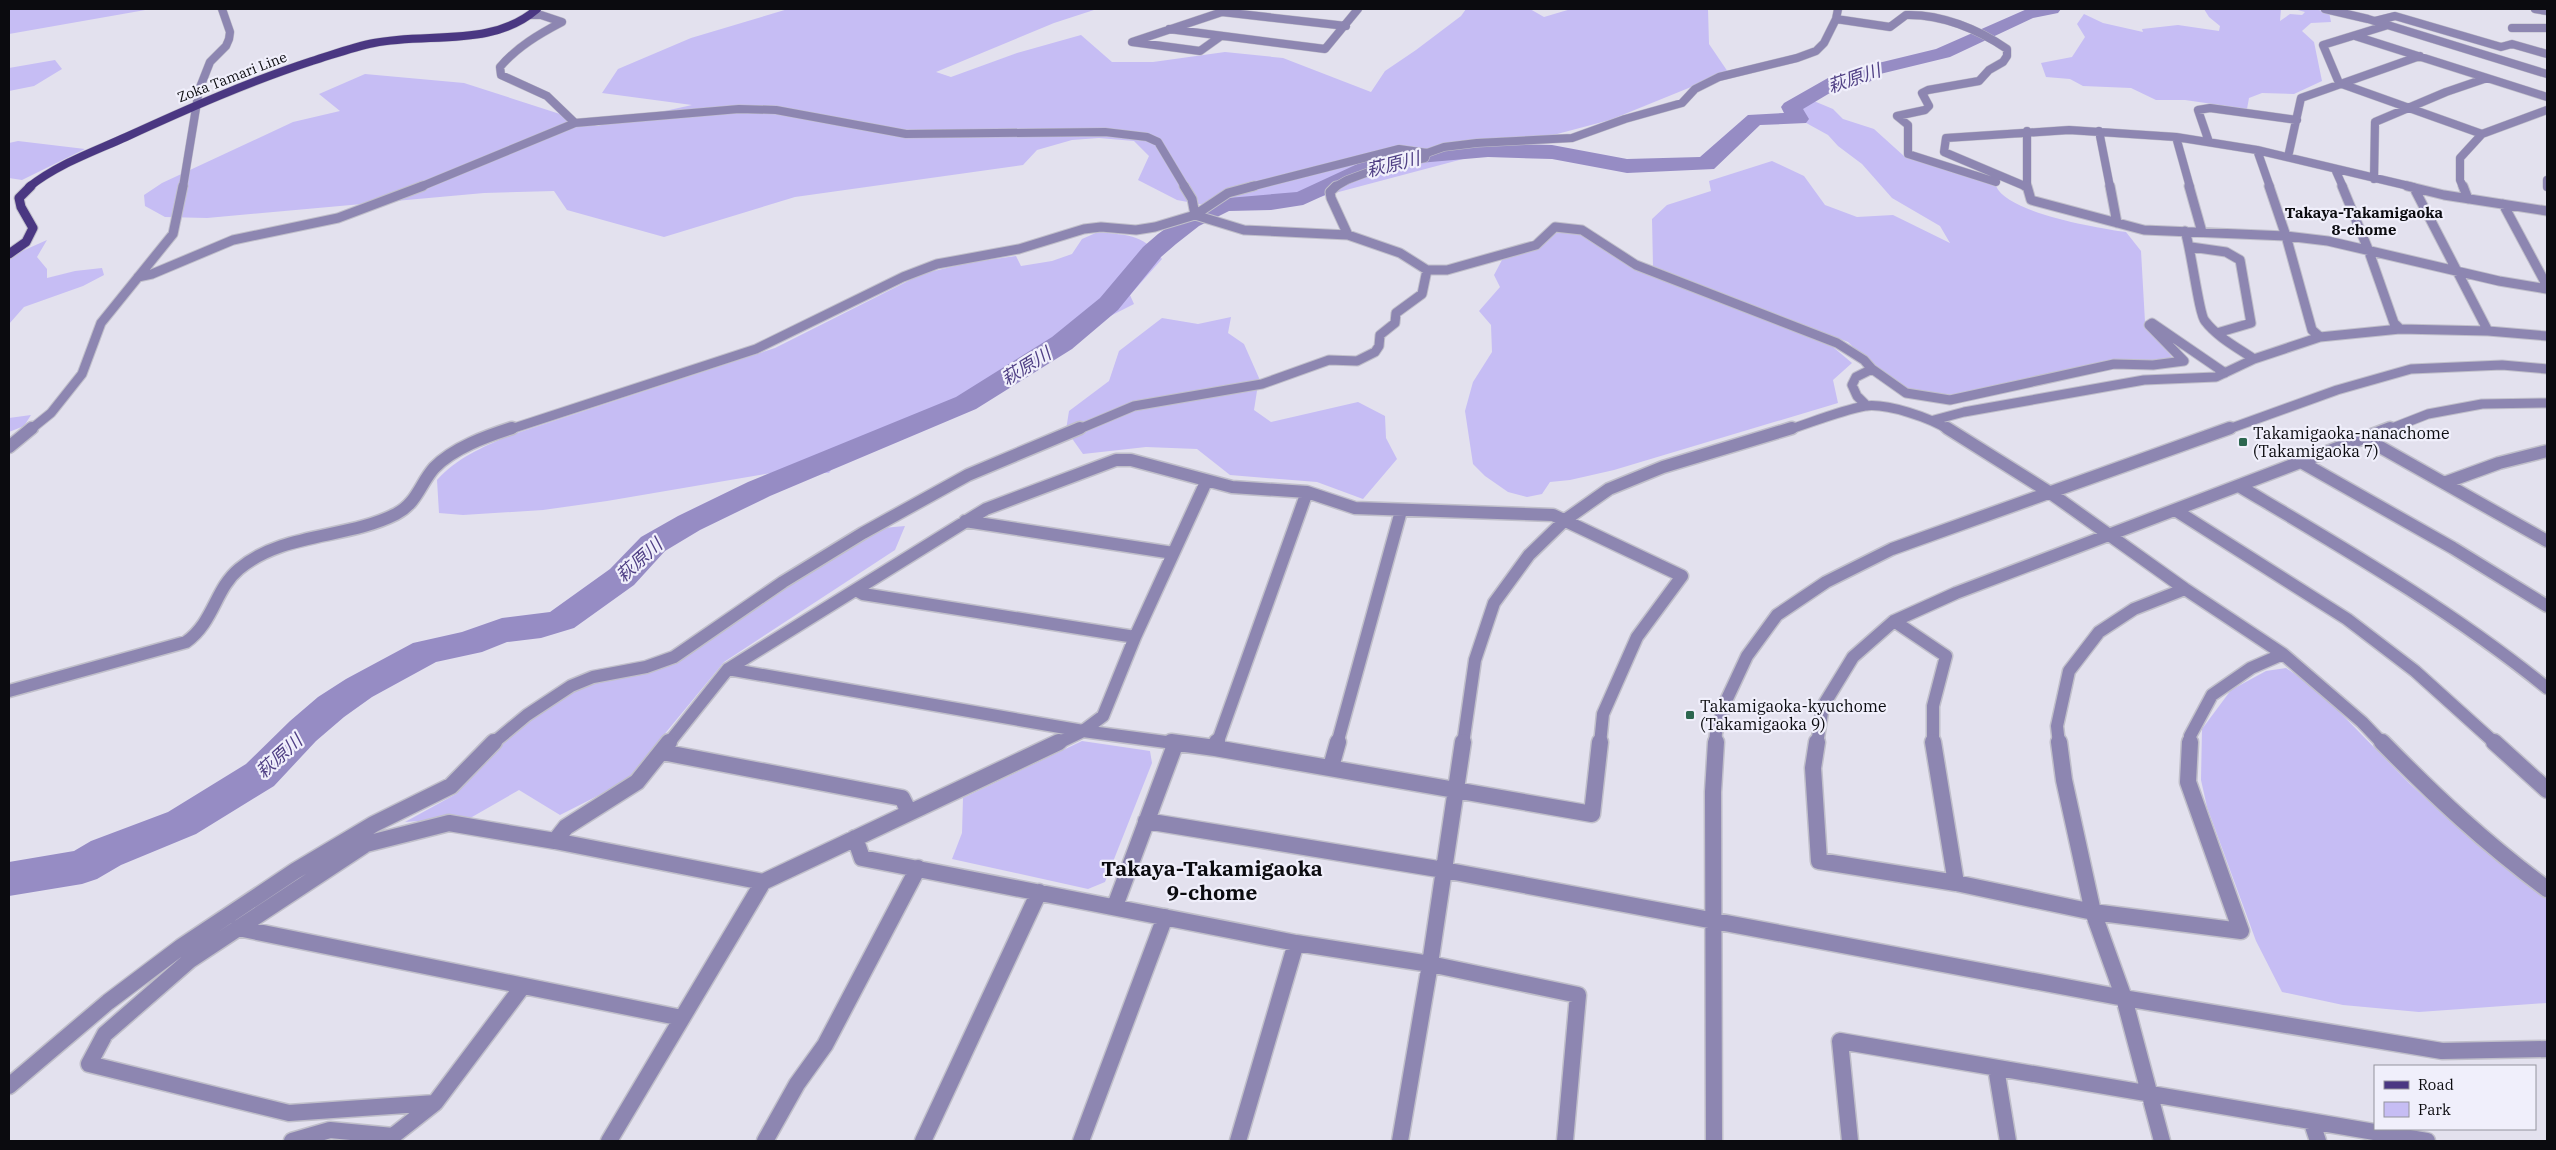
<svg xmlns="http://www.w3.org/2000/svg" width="2556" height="1150" viewBox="0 0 2556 1150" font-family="'IBM Plex Serif','Noto Sans JP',serif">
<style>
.green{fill:#c6bdf4}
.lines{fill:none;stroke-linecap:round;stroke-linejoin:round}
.river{fill:#968cc4;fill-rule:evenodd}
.minor-far3-casing{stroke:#c0bfca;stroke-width:9}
.minor-far2-casing{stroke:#c0bfca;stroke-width:11}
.minor-far1-casing{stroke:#c0bfca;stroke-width:15}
.minor-casing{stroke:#c0bfca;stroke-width:19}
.major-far1-casing{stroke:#c0bfca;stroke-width:9}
.major-casing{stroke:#c0bfca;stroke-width:11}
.minor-far3{stroke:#8d86b1;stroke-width:8}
.minor-far2{stroke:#8d86b1;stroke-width:9}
.minor-far1{stroke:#8d86b1;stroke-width:12}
.minor{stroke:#8d86b1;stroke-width:16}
.major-far1{stroke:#4a3782;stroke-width:8}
.major{stroke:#4a3782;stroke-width:9}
.poi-dot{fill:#2c664f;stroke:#f0effb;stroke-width:2}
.labels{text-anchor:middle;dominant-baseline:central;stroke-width:4.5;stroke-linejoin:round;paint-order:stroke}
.far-street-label{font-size:14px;fill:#0b0b0f;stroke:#f0effb}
.far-neighbourhood-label{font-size:15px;font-weight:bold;fill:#0b0b0f;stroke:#f0effb}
.poi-label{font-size:16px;fill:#0b0b0f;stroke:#f0effb;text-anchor:start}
.water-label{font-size:18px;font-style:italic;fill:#504085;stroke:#f0effb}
.near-neighbourhood-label{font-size:21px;font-weight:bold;fill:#0b0b0f;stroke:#f0effb}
</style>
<rect width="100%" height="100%" fill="#e3e1ee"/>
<path class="green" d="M9,9H151L9,34Z
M788,9H1097L1054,23L936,72L951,77L1017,53L1081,35L1112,62H1153L1225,52L1283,58L1371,92L1385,71L1416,50L1461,16L1466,9H1530L1544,17L1571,9H1708L1709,44L1728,72L1610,120L1316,198L1260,207L1209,206L1177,200L1138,180L1149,156L1134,141L1099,138L1072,140L1037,150L1023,165L795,197L664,237L567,210L554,191L484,193L207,218L165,217L145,206L144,195L162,183L293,122L340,111L319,94L365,74L464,83L597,126L692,105L602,93L618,69L691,38Z
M2204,9H2281L2280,21L2290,14L2302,15L2305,12L2294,9H2313L2329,12L2331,22L2311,23L2302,31L2314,42L2322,81L2294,94L2262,93L2249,98L2247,109L2185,100H2156L2131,88L2083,86L2070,79L2046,77L2041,63L2072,57L2085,37L2077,24L2084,14L2103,23L2143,32L2142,29L2178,25L2219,31L2220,26L2209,17Z
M55,60L62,69L34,86L9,91V68Z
M1809,99L1833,109L1843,119L1874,129L1905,157L1996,186C2007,213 2098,228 2126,232L2141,251L2145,322L2176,362L2115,365L1952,400L1896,388L1848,342L1653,266L1652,219L1667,205L1711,191L1709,181L1772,161L1804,176L1825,205L1857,217L1893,215L1950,243L1940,226L1892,198L1862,164L1838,146L1828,135L1799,119L1794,107Z
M18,141L85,149L22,180L9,178V143Z
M1098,232C1126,235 1144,234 1162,259L1130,295L1134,304L1061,341L945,421L846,448L829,473L783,471L607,501L543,510L463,515L439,513L437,480C457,458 481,448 508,436L775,348L922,274L967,263L1016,256L1021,266L1052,261L1072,254L1082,239Z
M1556,232H1581L1631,266L1833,347L1852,363L1833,380L1838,403L1614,470L1570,480L1550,482L1542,494L1527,497L1508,492L1485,476L1473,464L1465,411L1473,382L1492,352L1491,325L1479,311L1500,287L1494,275L1502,260L1542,246Z
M47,240L37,257L47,269V278L75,271L102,268L104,275L83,286L24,307L9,324V259L20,252Z
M1231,317L1228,333L1244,344L1259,378L1254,410L1271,422L1358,402L1385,416L1386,438L1397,459L1363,499L1317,482L1230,475L1197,449L1146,447L1083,454L1066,430L1069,411L1109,381L1119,351L1162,318L1198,324Z
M31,415L24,426L9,432V418Z
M905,526L895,550L724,662L625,782L560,815L519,790L472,817L405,822L456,794L486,753L569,691L595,680L669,664L813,567L883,528Z
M2286,668L2317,689L2410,784L2474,842L2547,899V1003L2419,1012L2343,1005L2282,992L2256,941L2207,807L2201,780L2202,729L2231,690L2266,671Z
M1082,741L1150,751L1152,763L1105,882L1088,889L952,859L962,833L963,798Z"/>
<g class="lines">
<path class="river" d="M2027,9H2061L2058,13L2033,18L1950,57L1880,74L1868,83L1840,87L1803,109L1809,119L1806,123L1760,125L1714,169L1627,173L1552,159L1488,157L1419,163L1380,170L1303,205L1271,210L1229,211L1199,226L1176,244L1161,257L1118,310L1072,349L976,409L770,496L700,530L665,551L634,585L574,628L541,638L507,642L482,652L436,662L372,697L344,717L316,741L274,786L196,834L121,865L97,879L82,884L9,896V862L74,851L91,841L168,812L246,764L290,721L318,697L346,679L413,643L462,632L502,618L550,612L610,569L641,537L678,516L748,482L956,397L1052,337L1100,298L1143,247L1158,234L1183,216L1216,199L1297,192L1366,160L1419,149L1488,143L1552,145L1627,159L1700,157L1748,115L1784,113L1781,107L1784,103L1828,78L1855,74L1866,66L1936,49Z"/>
<g class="minor-far3-casing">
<path id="minor-far3" d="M2325,9L2368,19L2547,74
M2535,9L2547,11
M1222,12L1346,26
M531,15H541L562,22C539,34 517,47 500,67L501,75L547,96L575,123
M1836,19L1890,27L1906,15C1941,14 1978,29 2007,49V56L2003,62L1989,70L1979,81L1928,90L1922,93L1929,106L1925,110L1897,116L1908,125V154L1996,182
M2375,21L2395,16L2501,47L2512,44L2547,54
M2388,25L2323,45L2339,83L2482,134
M2512,28H2547
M1169,29L1325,49L1358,9
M1221,36L1200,51L1132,42L1231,9
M2355,36L2547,97
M2027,131V187
M2099,131L2110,187
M2176,137L2190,187
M2209,142L2198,110L2210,108L2297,120
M2257,150L2270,187
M2288,157L2301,98L2420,56
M2335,169L2343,187
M2374,179L2375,122L2446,92L2487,78
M2547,180V187
M183,187L199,90L210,62L226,46L229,39L230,32L222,9
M420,187L575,123L739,109L776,110L906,134L1105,132L1147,137L1158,142L1185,187
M1250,187L1399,149L1427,153L1444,147L1477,143L1572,138L1625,119L1682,103L1695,89L1719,77L1797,58L1816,51L1824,43L1836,19L1838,9
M1335,187L1347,180L1374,170L1425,158L1426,155
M2027,187L1944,152L1946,138L2069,130L2176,137L2257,150L2413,187
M2463,187L2460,180V158L2482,134L2547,110"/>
</g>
<g class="minor-far2-casing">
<path id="minor-far2" d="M1184,186L1192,199L1195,215
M1336,186L1330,192L1331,198L1348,235
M2025,186L2027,187
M2027,186L2031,200L2144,230L2286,236L2328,241L2499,281L2547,289
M2110,186L2117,223
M2189,186L2202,232
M2269,186L2286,236L2312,330L2320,337
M2342,186L2368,249L2394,323L2400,329
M2407,186L2444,195L2547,211
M2463,186L2468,199
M2414,188L2488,331
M2503,204L2547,286
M1195,215L1244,230L1348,235L1400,253L1427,270H1447L1536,245L1555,227L1582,230L1636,265L1837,343L1864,360L1872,369L1856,377L1852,385L1857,396L1867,406
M2185,231C2191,248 2199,315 2205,321C2217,337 2238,348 2254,359
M2191,247L2226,252L2240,260L2251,323L2217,333
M138,277L152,274L233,240L338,218L423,186
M1872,369L1906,393L1950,400L2114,364L2153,365L2184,361L2149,325L2152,323L2225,373
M1934,420L1964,412L2144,380L2216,377L2254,359L2320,337L2400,329L2488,331L2547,336
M30,430L51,413L82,374L101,323L173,234L183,186
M508,430L756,349L903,277L937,264L1019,249L1084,229L1101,227L1136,230L1155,227L1195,215L1228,193L1254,186
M1077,430L1134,406L1262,384L1329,360L1357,361L1375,352L1379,346L1380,335L1395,323L1396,313L1422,294L1427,270
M1788,430C1813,422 1839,411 1865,406C1887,403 1931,418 1949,430
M2226,430L2337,390L2411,369L2502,365L2547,369
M2387,430L2428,414L2482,404L2547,403"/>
</g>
<g class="minor-far1-casing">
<path id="minor-far1" d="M1947,428L2049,492L2185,589L2283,654L2362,722L2383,744
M2366,439L2547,541
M9,447L32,428
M2301,462L2453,548L2547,606
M2444,483L2499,463L2547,451
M2239,486C2345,549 2451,610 2547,688
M2175,510L2347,619L2415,671L2496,744
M965,521L1173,553
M856,590L863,594L1135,637
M1894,621L1946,656L1933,706V744
M728,669L1083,731L1103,716L1135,637L1206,482
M9,691L186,642C214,622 215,589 239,569C283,532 347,539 396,514C417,503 420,484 434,468C453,448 487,436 512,428
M492,744L527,715L571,686L593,677L646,667L674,657L783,582L863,533L968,475L1080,428
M668,744L728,669L986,509L1116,460H1131L1232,487L1307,492L1355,508L1553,515L1682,576L1637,637L1603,714L1600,744
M1056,744L1083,731L1181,744
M1217,744L1307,492
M1337,744L1401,511
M1463,744L1475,660L1494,603L1529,555L1565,520L1609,489L1663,467L1792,428
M1715,744L1716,733L1726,701L1747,656L1777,615L1826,582L1892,549L2230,428
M1817,744L1823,706L1853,657L1894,621L1956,593L2390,428
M2059,744L2057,726L2069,671L2099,632L2134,609L2185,589
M2190,744V736L2212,695L2251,668L2283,654"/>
</g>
<g class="minor-casing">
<path id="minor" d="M1171,742L1215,748L1592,814L1600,742
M1817,742L1813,768L1819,861L1956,883L2093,912L2241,931L2188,782L2190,742
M1933,742L1956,883
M2059,742L2064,780L2093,912L2124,998L2162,1141
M2382,742C2436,797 2485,843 2547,889
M2494,742L2547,790
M1215,748L1217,742
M662,752L902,798L909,812
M1331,767L1338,742
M1146,821L1444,870L2124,998L2442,1051L2547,1049
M855,838L862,858L1296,943L1430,964L1578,995L1565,1141
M555,841L566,827L637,782L669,742
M1115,906L1175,745
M238,928L682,1018
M523,986L435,1103L289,1113L89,1064L105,1034L190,960L366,844L449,823L555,841L763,882
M1996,1068L2008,1141
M9,1086L108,1002L181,947L295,871L374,824L451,786L494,742
M2312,1123L2318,1141
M292,1141L330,1130L393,1136L435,1103
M609,1141L763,882L1059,742
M765,1141L797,1084L825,1045L918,868
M923,1141L1039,892
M1081,1141L1165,917
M1238,1141L1296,943
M1400,1141L1430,964L1463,742
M1714,1141L1713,792L1716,742
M1850,1141L1840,1041L2427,1141"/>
</g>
<g class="major-far1-casing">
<path id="major-far1" d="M29,187C58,164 93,152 126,137C187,109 248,82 312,61C332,55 353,47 374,43C429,32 492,48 537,9"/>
</g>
<g class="major-casing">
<path id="major" d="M9,254L26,242L33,228L21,207L19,198L31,186"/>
</g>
<use href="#minor-far3" class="minor-far3"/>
<use href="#minor-far2" class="minor-far2"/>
<use href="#minor-far1" class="minor-far1"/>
<use href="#minor" class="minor"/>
<use href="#major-far1" class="major-far1"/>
<use href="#major" class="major"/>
</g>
<g class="poi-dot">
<rect x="2238" y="437" width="10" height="10" rx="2.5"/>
<rect x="1685" y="710" width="10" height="10" rx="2.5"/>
</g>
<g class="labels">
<g class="far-street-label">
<text transform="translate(232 77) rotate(-21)">Zoka Tamari Line</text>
</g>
<g class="far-neighbourhood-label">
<text x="2364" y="212">Takaya-Takamigaoka<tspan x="2364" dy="17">8-chome</tspan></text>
</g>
<g class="poi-label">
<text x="2253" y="433">Takamigaoka-nanachome<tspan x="2253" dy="18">(Takamigaoka 7)</tspan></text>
<text x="1700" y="706">Takamigaoka-kyuchome<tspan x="1700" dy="18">(Takamigaoka 9)</tspan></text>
</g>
<g class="water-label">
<text transform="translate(1854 78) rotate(-19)">萩原川</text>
<text transform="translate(1393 164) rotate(-14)">萩原川</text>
<text transform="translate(1026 366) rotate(-32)">萩原川</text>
<text transform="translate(639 560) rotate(-42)">萩原川</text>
<text transform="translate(279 756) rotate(-42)">萩原川</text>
</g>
<g class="near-neighbourhood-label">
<text x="1212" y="868">Takaya-Takamigaoka<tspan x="1212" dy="24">9-chome</tspan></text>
</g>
</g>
<rect width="2556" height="1150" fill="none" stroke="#0b0b0f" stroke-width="20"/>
<rect x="2374" y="1065" width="162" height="65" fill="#f0effb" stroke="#94949d"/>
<rect x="2384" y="1081" width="25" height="8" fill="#4a3782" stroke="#94949d"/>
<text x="2418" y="1090" font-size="15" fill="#0b0b0f">Road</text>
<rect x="2384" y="1102" width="25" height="15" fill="#c6bdf4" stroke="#94949d"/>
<text x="2418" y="1115" font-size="15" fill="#0b0b0f">Park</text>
</svg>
